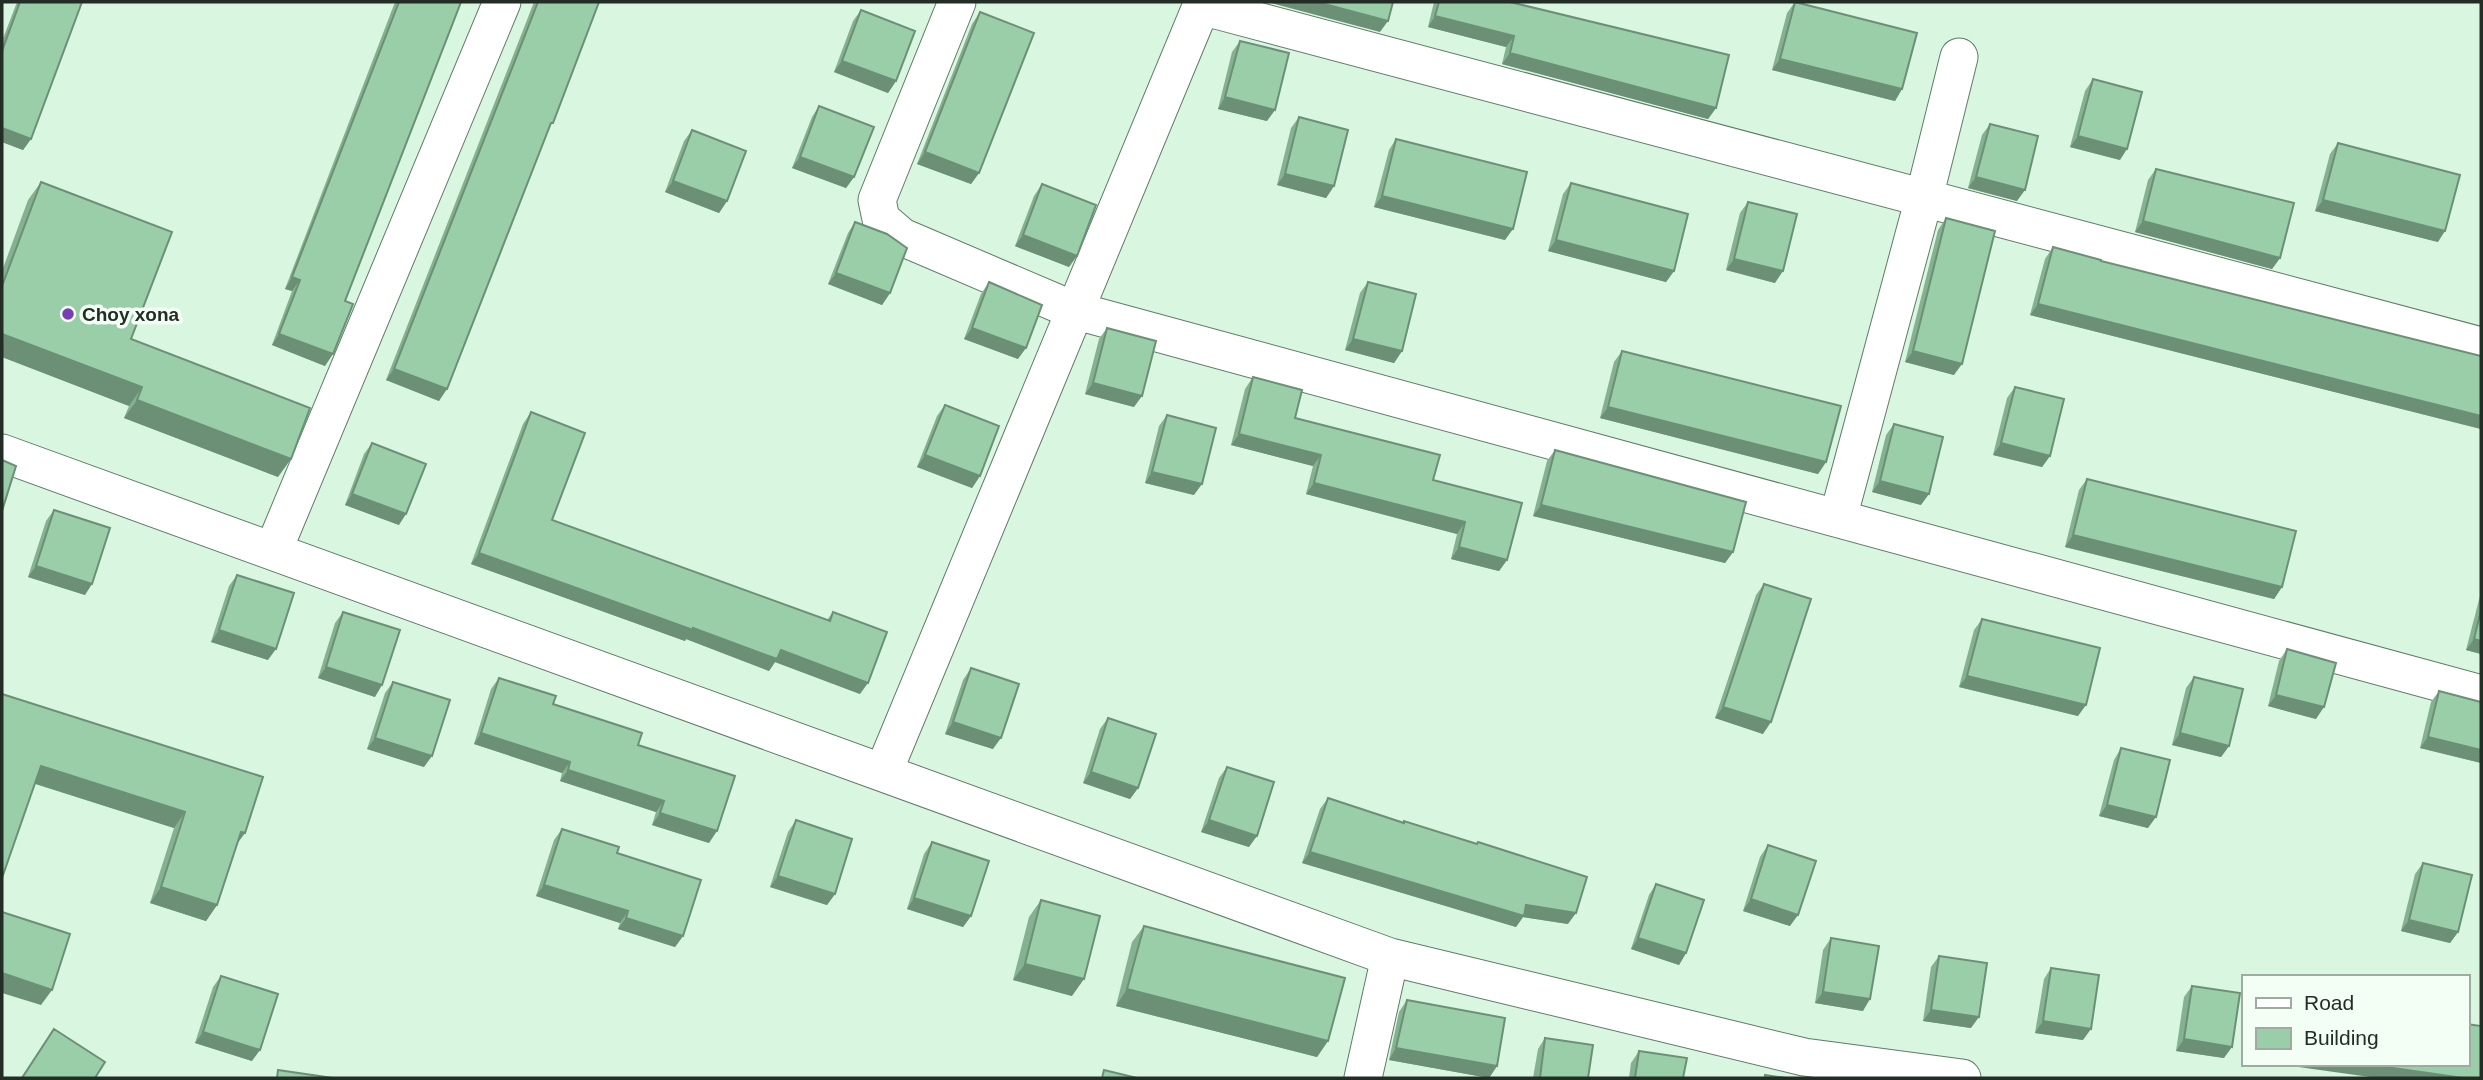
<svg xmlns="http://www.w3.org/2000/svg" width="2483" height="1080" viewBox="0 0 2483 1080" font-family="Arial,sans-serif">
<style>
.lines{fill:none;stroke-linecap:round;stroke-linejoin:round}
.minor-casing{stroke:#617a68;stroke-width:39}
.minor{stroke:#fff;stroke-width:37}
.wall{fill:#84b190}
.shaded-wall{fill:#6b9076}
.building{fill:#99cea8;stroke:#6b9076;stroke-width:2}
.poi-dot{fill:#793eb4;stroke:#f3fef5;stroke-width:2.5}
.labels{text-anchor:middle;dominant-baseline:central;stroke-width:7;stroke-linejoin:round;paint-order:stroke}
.poi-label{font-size:19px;font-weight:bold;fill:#232d26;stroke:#f3fef5;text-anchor:start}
</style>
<rect width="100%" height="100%" fill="#d9f6e1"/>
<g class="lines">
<g class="minor-casing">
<path id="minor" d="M957,2L877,200L881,219L902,237L1073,310L2481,694
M1201,6L2481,346
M2,453L1390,957L1804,1057L1962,1078
M1838,518L1924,198L1959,57
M273,551L502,2
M883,773L1203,2
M1363,1078L1390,957"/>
</g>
<use href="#minor" class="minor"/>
</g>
<path class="wall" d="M17,2H82L31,139L23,150L2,142V41Z
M395,2H461L345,301L325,366L272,345L292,291L285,289Z
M534,2H599L439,401L386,380Z
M1434,2H1510L1716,108L1708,119L1502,64L1506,47L1428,27Z
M1795,2L1902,89L1895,101L1772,70L1787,13Z
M861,10L896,81L888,93L834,72L853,21Z
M980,12L979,173L971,184L917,164L972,24Z
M1240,41L1267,121L1218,109L1232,52Z
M2093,79L2120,160L2070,147L2085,91Z
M819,106L854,177L846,188L792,168L812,117Z
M1299,117L1334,186L1326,198L1277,185L1291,128Z
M1990,124L2017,201L1968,188L1982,135Z
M692,130L727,201L719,213L665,192L684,141Z
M1396,139L1505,240L1374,207L1389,150Z
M2338,143L2438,242L2315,211L2330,154Z
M2156,169L2280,258L2272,269L2135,232L2148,180Z
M41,182L131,339L278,477L124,418L129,406L2,357V271L28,200Z
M1571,183L1674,271L1666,282L1548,251L1563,194Z
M1042,184L1069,267L1015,246L1034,196Z
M1748,202L1775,283L1726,270L1740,213Z
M1946,218L1954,375L1905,362L1938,230Z
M855,222L890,293L882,305L828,284L848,233Z
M2053,247L2101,261L2481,356V429L2030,315L2045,259Z
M989,282L1018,359L964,339L981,294Z
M1368,282L1402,351L1394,363L1345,350L1360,293Z
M1107,328L1134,407L1085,394L1099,339Z
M1622,351L1826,462L1818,474L1600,418L1614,362Z
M1253,377L1295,418L1433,480L1507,560L1499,571L1451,559L1457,534L1306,494L1313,466L1231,445L1245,389Z
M2015,387L2050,456L2042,467L1993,455L2007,398Z
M945,405L980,476L972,488L917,467L937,416Z
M531,412L552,520L827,620L833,612L860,694L775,662L769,671L686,639L685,641L471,564L523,424Z
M1167,415L1194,495L1145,483L1159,426Z
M1894,424L1921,505L1872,492L1886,435Z
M372,443L399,525L345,505L364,454Z
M1555,450L1733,552L1725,563L1533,516L1547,461Z
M2087,479L2282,587L2274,599L2065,547L2079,490Z
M54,510L85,595L28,577L46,521Z
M237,575L268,660L211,642L229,586Z
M1764,584L1763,734L1715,718L1756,595Z
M2481,592V654L2466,650Z
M343,612L375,697L318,678L335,623Z
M1982,619L2078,716L1959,687L1974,630Z
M2287,649L2316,719L2268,706L2279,661Z
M971,668L993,749L945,734L963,680Z
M2194,677L2229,746L2221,757L2172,745L2186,688Z
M499,678L638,745L709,843L652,825L656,812L560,781L562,773L474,744L491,689Z
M393,682L424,767L367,749L385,693Z
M2439,691L2481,702V763L2420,748L2431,702Z
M2,694L237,844L217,905L206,921L150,903L174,828L35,784Z
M1108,718L1138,788L1130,799L1083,783L1100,729Z
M2121,748L2148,828L2099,816L2114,760Z
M1227,767L1249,847L1201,832L1219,778Z
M1328,798L1403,823L1476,844L1478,842L1568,924L1523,917L1516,927L1302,863L1320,809Z
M796,820L835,894L827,905L770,887L788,832Z
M562,829L617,853L683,936L675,947L618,929L620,923L536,896L554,840Z
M932,842L971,916L963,927L907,909L924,854Z
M1768,845L1790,926L1743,911L1760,857Z
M2423,863L2458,932L2450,943L2401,931L2415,874Z
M1656,884L1686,953L1679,965L1631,949L1649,895Z
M1041,900L1072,996L1013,980L1029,917Z
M1144,926L1328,1041L1317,1057L1116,1006L1132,942Z
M1831,938L1863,1011L1815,1003L1823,950Z
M1939,956L1971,1028L1923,1021L1931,967Z
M2051,968L2083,1040L2035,1033L2044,979Z
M221,976L252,1061L195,1043L213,987Z
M2192,986L2224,1058L2176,1051L2184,997Z
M1407,1000L1497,1066L1489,1078L1389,1060L1399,1012Z
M54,1029L95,1078H21Z
M1545,1038L1588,1078H1533L1538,1049Z
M1639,1051L1683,1078H1629L1631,1063Z"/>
<path class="shaded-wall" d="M1267,2H1317L1388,21L1380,32Z
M1435,16L1514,36L1506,47L1428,27Z
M1510,53L1716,108L1708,119L1502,64Z
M1780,59L1902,89L1895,101L1772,70Z
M842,61L896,81L888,93L834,72Z
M1225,97L1275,110L1267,121L1218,109Z
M2,128L31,139L23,150L2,142Z
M2078,136L2127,149L2120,160L2070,147Z
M925,152L979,173L971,184L917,164Z
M800,157L854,177L846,188L792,168Z
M1285,174L1334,186L1326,198L1277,185Z
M1976,177L2025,190L2017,201L1968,188Z
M673,181L727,201L719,213L665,192Z
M1382,196L1513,229L1505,240L1374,207Z
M2323,200L2445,231L2438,242L2315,211Z
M2143,221L2280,258L2272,269L2135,232Z
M1023,235L1077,256L1069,267L1015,246Z
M1556,240L1674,271L1666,282L1548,251Z
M1734,259L1783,271L1775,283L1726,270Z
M836,273L890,293L882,305L828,284Z
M292,277L300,280L292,291L285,289Z
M2038,304L2481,416V429L2030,315Z
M972,328L1026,348L1018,359L964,339Z
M2,334L142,387L129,406L2,357Z
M279,334L333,354L325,366L272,345Z
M1353,339L1402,351L1394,363L1345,350Z
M1913,351L1962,364L1954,375L1905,362Z
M394,369L447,389L439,401L386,380Z
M1093,383L1142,396L1134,407L1085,394Z
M137,400L291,459L278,477L124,418Z
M1608,407L1826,462L1818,474L1600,418Z
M1239,434L1321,455L1313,466L1231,445Z
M2001,443L2050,456L2042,467L1993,455Z
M925,455L980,476L972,488L917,467Z
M1152,472L1202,484L1194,495L1145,483Z
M1880,481L1929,494L1921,505L1872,492Z
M1314,483L1465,522L1457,534L1306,494Z
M352,494L406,514L399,525L345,505Z
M1541,505L1733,552L1725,563L1533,516Z
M2073,535L2282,587L2274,599L2065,547Z
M1459,547L1507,560L1499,571L1451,559Z
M479,553L693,628L781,650L868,683L860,694L775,662L769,671L686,639L685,641L471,564Z
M36,566L92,584L85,595L28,577Z
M219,630L276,649L268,660L211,642Z
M2474,639L2481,641V654L2466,650Z
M326,667L382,685L375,697L318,678Z
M1967,676L2086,705L2078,716L1959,687Z
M2276,695L2324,707L2316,719L2268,706Z
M1723,707L1771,722L1763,734L1715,718Z
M953,722L1001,738L993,749L945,734Z
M481,733L570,762L562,773L474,744Z
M2180,733L2229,746L2221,757L2172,745Z
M2428,737L2481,750V763L2420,748Z
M375,738L432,756L424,767L367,749Z
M41,766L185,812L174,828L30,782Z
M568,770L664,801L656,812L560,781Z
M1091,772L1138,788L1130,799L1083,783Z
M2107,805L2156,817L2148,828L2099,816Z
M660,813L717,831L709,843L652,825Z
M1209,820L1257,836L1249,847L1201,832Z
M241,832L245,833L234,848Z
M1310,852L1576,913L1568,924L1523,917L1516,927L1302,863Z
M778,876L835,894L827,905L770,887Z
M544,885L628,911L620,923L536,896Z
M161,887L217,905L206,921L150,903Z
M914,898L971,916L963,927L907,909Z
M1751,899L1798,915L1790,926L1743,911Z
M626,918L683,936L675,947L618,929Z
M2409,920L2458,932L2450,943L2401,931Z
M1638,938L1686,953L1679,965L1631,949Z
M1025,964L1084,979L1072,996L1013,980Z
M2,973L52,990L41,1005L2,993Z
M1127,989L1328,1041L1317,1057L1116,1006Z
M1823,992L1870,999L1863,1011L1815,1003Z
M1931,1010L1979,1017L1971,1028L1923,1021Z
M2043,1021L2091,1029L2083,1040L2035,1033Z
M203,1032L260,1050L252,1061L195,1043Z
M2184,1039L2232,1047L2224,1058L2176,1051Z
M1396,1048L1497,1066L1489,1078L1389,1060Z
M2285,1064H2365L2463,1078H2377L2284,1065Z"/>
<path class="building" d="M20,2H82L31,139L2,128V51Z
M399,2H461L345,301L353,304L333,354L279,334L300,280L292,277Z
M538,2H599L553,123H551L447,389L394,369Z
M1317,2H1393L1388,21Z
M1439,2H1510L1729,55L1716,108L1510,53L1514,36L1435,16Z
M1795,2L1917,33L1902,89L1780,59Z
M861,10L915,31L896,81L842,61Z
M980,12L1034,33L979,173L925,152Z
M1240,41L1289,53L1275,110L1225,97Z
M2093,79L2142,92L2127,149L2078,136Z
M819,106L874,127L854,177L800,157Z
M1299,117L1348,130L1334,186L1285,174Z
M1990,124L2038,136L2025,190L1976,177Z
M692,130L746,151L727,201L673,181Z
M1396,139L1527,172L1513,229L1382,196Z
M2338,143L2460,175L2445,231L2323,200Z
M2156,169L2294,203L2280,258L2143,221Z
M41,182L172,232L131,339L310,408L291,459L137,400L142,387L2,334V286Z
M1571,183L1688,214L1674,271L1556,240Z
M1042,184L1096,205L1077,256L1023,235Z
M1748,202L1797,214L1783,271L1734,259Z
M1946,218L1995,231L1962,364L1913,351Z
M855,222L887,234L907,248L890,293L836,273Z
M2053,247L2101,260V261L2481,356V416L2038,304Z
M989,282L1042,305L1026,348L972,328Z
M1368,282L1416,294L1402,351L1353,339Z
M1107,328L1156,341L1142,396L1093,383Z
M1622,351L1841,406L1826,462L1608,407Z
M1253,377L1302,390L1295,418L1440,455L1433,480L1522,503L1507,560L1459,547L1465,522L1314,483L1321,455L1239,434Z
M2015,387L2064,399L2050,456L2001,443Z
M945,405L999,426L980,476L925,455Z
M531,412L585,433L552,520L830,621L833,612L887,632L868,683L781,650L777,659L693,628V630L479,553Z
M1167,415L1216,428L1202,484L1152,472Z
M1894,424L1943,437L1929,494L1880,481Z
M372,443L426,464L406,514L352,494Z
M1555,450L1746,502L1733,552L1541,505Z
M2,460L16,466L2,511Z
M2087,479L2296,531L2282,587L2073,535Z
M54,510L110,528L92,584L36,566Z
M237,575L294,593L276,649L219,630Z
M1764,584L1811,599L1771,722L1723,707Z
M2481,610V641L2474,639Z
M343,612L400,630L382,685L326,667Z
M1982,619L2100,648L2086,705L1967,676Z
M2287,649L2336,663L2324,707L2276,695Z
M971,668L1019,684L1001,738L953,722Z
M2194,677L2243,689L2229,746L2180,733Z
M499,678L556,696L553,704L642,733L638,745L735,776L717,831L660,813L664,801L568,770L570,762L481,733Z
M393,682L450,700L432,756L375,738Z
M2439,691L2481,702V750L2428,737Z
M2,694L263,777L245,833L241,832L217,905L161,887L185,812L41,766L2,878Z
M1108,718L1156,734L1138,788L1091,772Z
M2121,748L2170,760L2156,817L2107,805Z
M1227,767L1274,782L1257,836L1209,820Z
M1328,798L1404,823V821L1477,844L1478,842L1587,877L1576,913L1526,905L1524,916L1310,852Z
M796,820L852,839L835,894L778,876Z
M562,829L619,847L617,853L701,880L683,936L626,918L628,911L544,885Z
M932,842L989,861L971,916L914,898Z
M1768,845L1816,861L1798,915L1751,899Z
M2423,863L2472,875L2458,932L2409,920Z
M1656,884L1704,900L1686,953L1638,938Z
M1041,900L1100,916L1084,979L1025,964Z
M2,912L70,934L52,990L2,973Z
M1144,926L1345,978L1328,1041L1127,989Z
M1831,938L1879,946L1870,999L1823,992Z
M1939,956L1987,963L1979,1017L1931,1010Z
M2051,968L2099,975L2091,1029L2043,1021Z
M221,976L278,994L260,1050L203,1032Z
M2192,986L2240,993L2232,1047L2184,1039Z
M1407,1000L1505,1018L1497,1066L1396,1048Z
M2467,1024L2481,1026V1078H2463L2365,1064H2467Z
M54,1029L105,1062L95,1078H22Z
M1545,1038L1593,1045L1588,1078H1540Z
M1639,1051L1687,1058L1683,1078H1635Z
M278,1070L333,1078H277Z
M1104,1070L1137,1078H1102Z
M1765,1075L1786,1078H1765Z"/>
<circle class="poi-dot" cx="68" cy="314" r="7"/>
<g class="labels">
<g class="poi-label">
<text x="82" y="314">Choy xona</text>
</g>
</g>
<rect width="2483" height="1080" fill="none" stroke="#232d26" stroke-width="7"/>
<rect x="2242" y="975" width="228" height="91" fill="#f3fef5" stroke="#a0aaa2" stroke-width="2"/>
<rect x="2256" y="998" width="35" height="10" fill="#ffffff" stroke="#a0aaa2" stroke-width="2"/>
<text x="2304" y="1010" font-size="21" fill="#232d26">Road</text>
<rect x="2256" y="1028" width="35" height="21" fill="#99cea8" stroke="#a0aaa2" stroke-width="2"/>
<text x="2304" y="1045" font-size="21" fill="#232d26">Building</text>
</svg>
